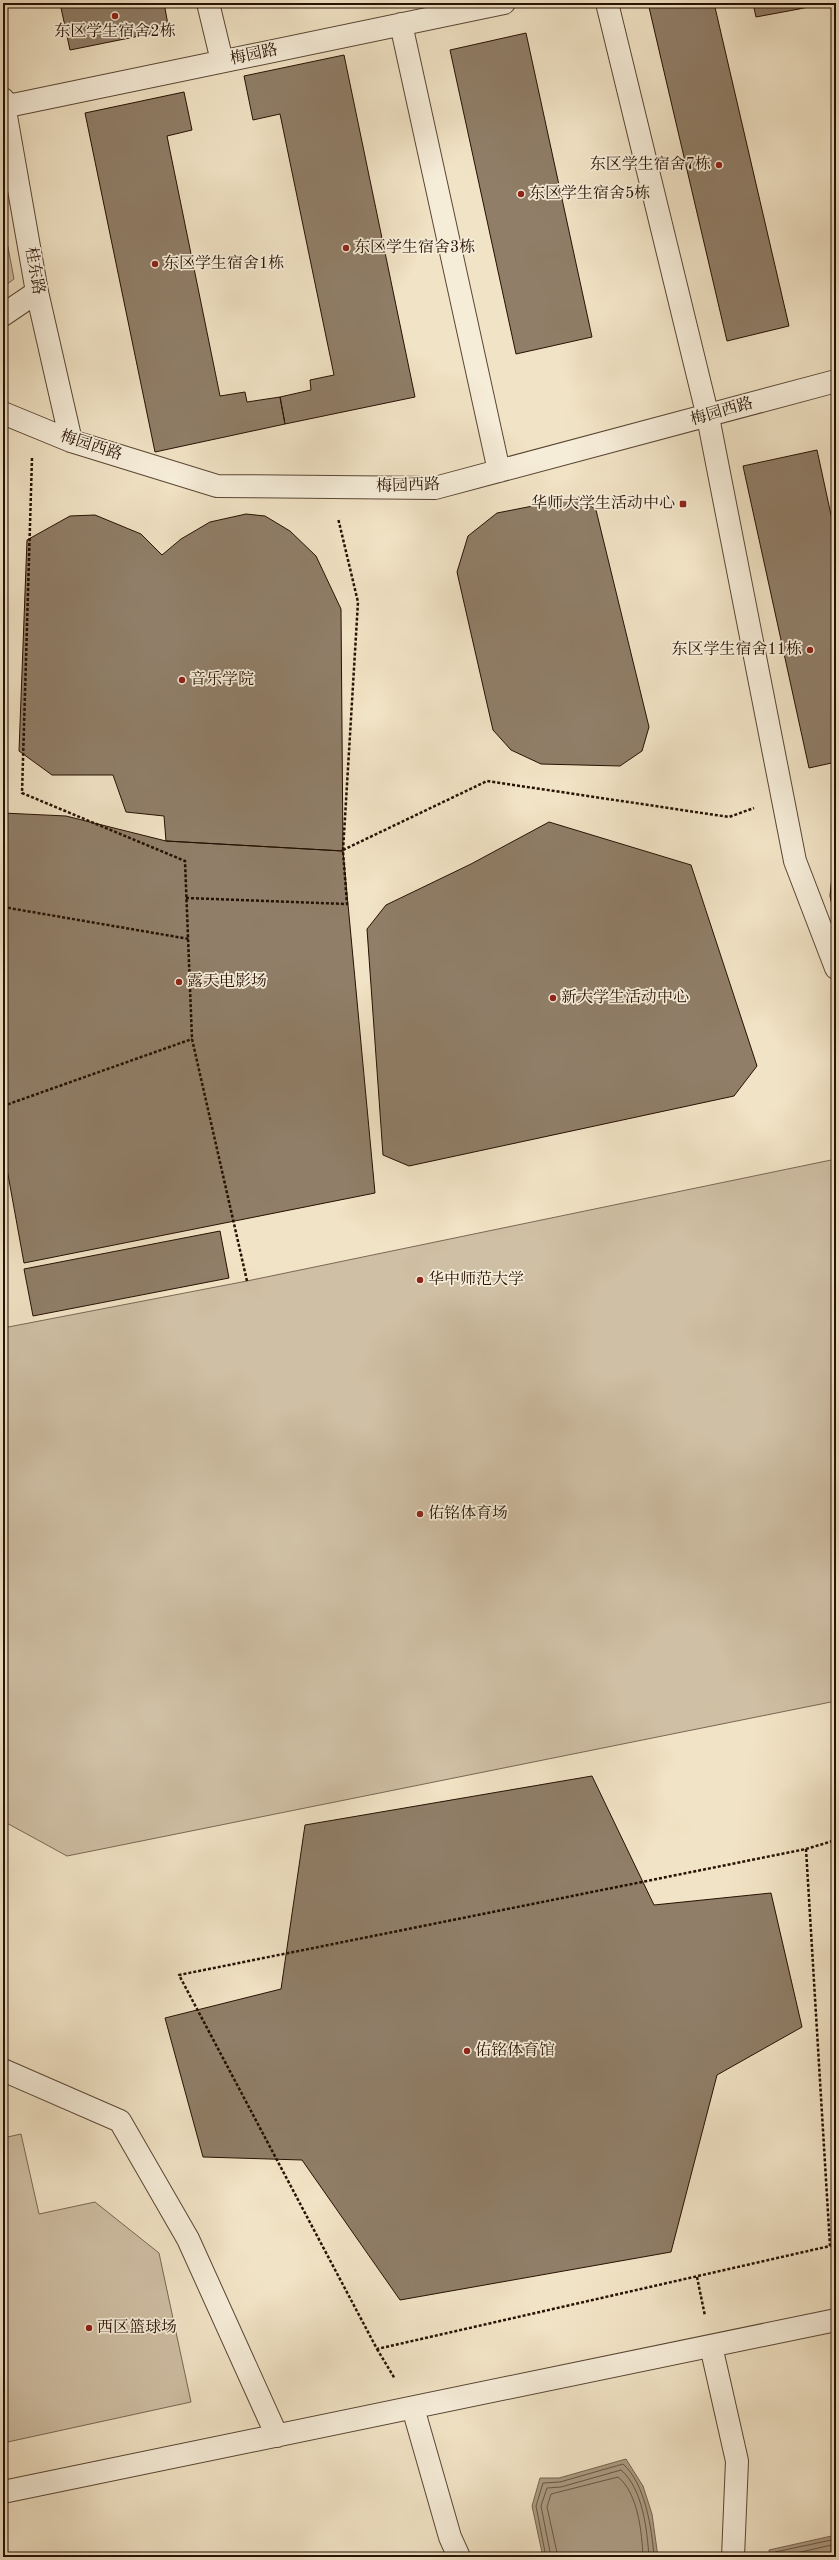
<svg xmlns="http://www.w3.org/2000/svg" width="839" height="2560" viewBox="0 0 839 2560" font-family="'Old Standard TT','Noto Serif SC',serif">
<style>
.green{fill:#cfbfa4;stroke:#7b6854}
.water{fill:#ac9c83;stroke:#776450}
.lines{fill:none;stroke-linecap:round;stroke-linejoin:round}
.shore{stroke:#6a5643;stroke-width:1}
.building{fill:#907e68;stroke:#271103}
.minor-casing{stroke:#5a4634;stroke-width:24}
.path{stroke:#271103;stroke-width:2.5;stroke-dasharray:3 2;stroke-linecap:butt}
.minor{stroke:#f6edd9;stroke-width:22}
.poi-dot{fill:#8f2418;stroke:#f6edd9;stroke-width:1.5}
.labels{text-anchor:middle;dominant-baseline:central;stroke-width:3.5;stroke-linejoin:round;paint-order:stroke}
.poi-label{font-size:16px;fill:#271103;stroke:#f6edd9;text-anchor:start}
.street-label{font-size:16px;fill:#271103;stroke:#f6edd9}
</style>
<rect width="100%" height="100%" fill="#f1e3c5"/>
<filter id="stains"><feTurbulence type="fractalNoise" baseFrequency=".005" numOctaves="4"/><feColorMatrix values="0 0 0 0 .2 0 0 0 0 .09 0 0 0 0 .02 0 0 0 .5 -.17"/></filter>
<radialGradient id="worn" r=".72"><stop offset=".6" stop-color="#630" stop-opacity="0"/><stop offset="1" stop-color="#630" stop-opacity=".3"/></radialGradient>
<path class="green" d="M3,221L14,279L3,287Z
M836,1159V1701L67,1856L3,1821V1328L247,1281Z
M21,2134L39,2214L95,2202L159,2253L191,2402L3,2443V2138Z"/>
<path class="water" d="M626,2459L643,2486L652,2514L658,2557H543L532,2506L540,2478H559Z
M836,2535V2557H770L769,2550Z"/>
<g class="lines">
<path class="shore" d="M546,2557L536,2506L543,2483L560,2482L623,2464C645,2483 652,2529 654,2557
M551,2557L541,2506L547,2488L561,2487L621,2470C643,2489 647,2530 649,2557
M558,2557L547,2507L551,2494L618,2477C638,2493 642,2533 643,2557
M774,2557L775,2552L836,2539
M779,2557L836,2544"/>
</g>
<path class="building" d="M60,3H164L169,30L70,50Z
M648,3H714L789,326L727,341Z
M753,3H798L799,9L756,17Z
M798,3H827L799,9Z
M526,33L592,337L516,354L450,50Z
M344,55L415,397L285,424L280,397L311,390L310,380L334,375L280,114L253,120L244,76Z
M184,92L192,130L167,136L220,396L245,392L247,402L280,397L285,424L155,452L85,113Z
M817,450L836,538V762L809,768L743,466Z
M579,497L596,510L649,727L642,751L620,766L541,764L511,750L493,730L457,572L468,536L497,513Z
M246,514L265,516L290,531L316,556L341,609L343,851L166,841L164,816L126,812L113,775H52L19,751L27,540L70,516L95,515L141,534L162,555L181,539L210,522Z
M3,813L66,816L166,841L343,851L375,1193L24,1263L3,1147Z
M549,822L691,865L757,1066L734,1096L409,1166L383,1155L367,929L386,905L471,864Z
M836,867V924L830,896L832,876Z
M220,1231L229,1278L33,1316L24,1269Z
M592,1776L654,1905L771,1893L802,2027L717,2075L671,2252L400,2300L302,2160L203,2157L165,2018L281,1989L305,1825Z"/>
<g class="lines">
<g class="minor-casing">
<path id="minor" d="M208,3L222,61
M607,3L708,417L795,861L836,968
M401,24L499,471
M3,99L37,292L71,441
M3,107L504,3
M3,315L37,292
M3,413L71,441L217,486L435,488L836,381
M3,2070L120,2121L188,2239L277,2436
M711,2346L737,2461L733,2557
M413,2408L450,2537L459,2557
M3,2492L836,2320"/>
</g>
<path class="path" d="M32,458L22,793L185,861L192,1039L247,1281
M343,850L487,781L729,817L754,808
M186,898L347,904L343,851L358,602L338,518
M3,907L189,939
M3,1106L192,1039
M806,1849L830,2246L377,2349L179,1975L806,1849L836,1840
M697,2277L705,2316
M377,2349L395,2379"/>
<use href="#minor" class="minor"/>
</g>
<g class="poi-dot">
<circle cx="115" cy="16" r="4"/>
<circle cx="719" cy="165" r="4"/>
<circle cx="521" cy="194" r="4"/>
<circle cx="346" cy="248" r="4"/>
<circle cx="155" cy="264" r="4"/>
<rect x="679" y="500" width="8" height="8" rx="2"/>
<circle cx="810" cy="650" r="4"/>
<circle cx="182" cy="680" r="4"/>
<circle cx="179" cy="982" r="4"/>
<circle cx="553" cy="998" r="4"/>
<circle cx="420" cy="1280" r="4"/>
<circle cx="420" cy="1514" r="4"/>
<circle cx="467" cy="2051" r="4"/>
<circle cx="89" cy="2328" r="4"/>
</g>
<g class="labels">
<g class="poi-label">
<text x="115" y="32" text-anchor="middle">东区学生宿舍2栋</text>
<text x="711" y="165" text-anchor="end">东区学生宿舍7栋</text>
<text x="529" y="194">东区学生宿舍5栋</text>
<text x="354" y="248">东区学生宿舍3栋</text>
<text x="163" y="264">东区学生宿舍1栋</text>
<text x="675" y="504" text-anchor="end">华师大学生活动中心</text>
<text x="802" y="650" text-anchor="end">东区学生宿舍11栋</text>
<text x="190" y="680">音乐学院</text>
<text x="187" y="982">露天电影场</text>
<text x="561" y="998">新大学生活动中心</text>
<text x="428" y="1280">华中师范大学</text>
<text x="428" y="1514">佑铭体育场</text>
<text x="475" y="2051">佑铭体育馆</text>
<text x="97" y="2328">西区篮球场</text>
</g>
<g class="street-label">
<text transform="translate(254 55) rotate(-12)">梅园路</text>
<text transform="translate(34 271) rotate(80)">桂东路</text>
<text transform="translate(722 412) rotate(-16)">梅园西路</text>
<text transform="translate(91 446) rotate(18)">梅园西路</text>
<text transform="translate(408 486) rotate(-2)">梅园西路</text>
</g>
</g>
<rect width="839" height="2560" fill="none" stroke="#f1e3c5" stroke-width="16"/>
<rect x="4" y="4" width="831" height="2552" fill="none" stroke="#271103" stroke-width="2"/>
<rect x="8" y="8" width="823" height="2544" fill="none" stroke="#271103"/>
<rect width="100%" height="100%" filter="url(#stains)"/>
<rect width="100%" height="100%" fill="url(#worn)"/>
</svg>
